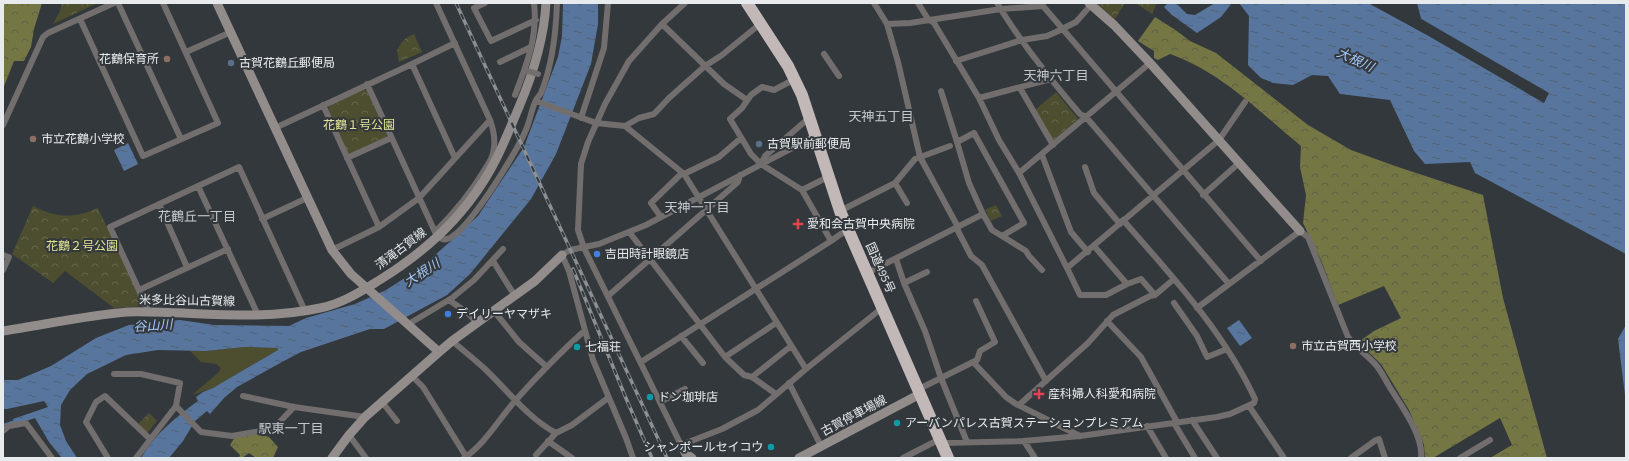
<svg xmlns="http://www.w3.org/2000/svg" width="1629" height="461" viewBox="0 0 1629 461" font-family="'Source Sans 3','Noto Sans JP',sans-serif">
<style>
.green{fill:#4c4e2f}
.forest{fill:url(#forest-crowns)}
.park{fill:url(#park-crowns)}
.water{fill:url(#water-ripples)}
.pier{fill:#33383c}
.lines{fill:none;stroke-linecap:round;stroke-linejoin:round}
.stream{stroke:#58769d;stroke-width:2}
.street{stroke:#726e6d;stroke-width:6}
.secondary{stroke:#928c8b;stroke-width:9}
.highway{stroke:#c2b8b7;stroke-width:12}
.rail-casing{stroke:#8c9093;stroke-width:3.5}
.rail{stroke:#33383c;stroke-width:2;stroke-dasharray:6;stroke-linecap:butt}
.street-bridge{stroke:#726e6d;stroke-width:6}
.education-dot{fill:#8d6e63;stroke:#33383c;stroke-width:1.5}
.service-dot{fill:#5c6f8a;stroke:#33383c;stroke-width:1.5}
.health-dot{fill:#e0444e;stroke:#33383c;stroke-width:1.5}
.shop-dot{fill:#3f7fe0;stroke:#33383c;stroke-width:1.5}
.culture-dot{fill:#0f9aa8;stroke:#33383c;stroke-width:1.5}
.labels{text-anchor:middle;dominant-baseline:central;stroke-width:4;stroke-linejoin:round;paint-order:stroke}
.poi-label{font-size:12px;fill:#e8ebee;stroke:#33383c;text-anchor:start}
.park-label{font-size:12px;fill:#e1e596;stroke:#33383c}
.street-label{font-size:12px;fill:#e8ebee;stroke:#33383c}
.water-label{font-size:13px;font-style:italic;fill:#a3c8f9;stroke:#33383c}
.neighbourhood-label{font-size:13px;fill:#c2c8ce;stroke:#33383c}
</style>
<defs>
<pattern id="forest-crowns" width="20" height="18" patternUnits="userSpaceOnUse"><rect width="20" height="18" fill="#747644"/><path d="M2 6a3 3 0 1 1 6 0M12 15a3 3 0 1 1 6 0" fill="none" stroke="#5f6045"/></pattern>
<pattern id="park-crowns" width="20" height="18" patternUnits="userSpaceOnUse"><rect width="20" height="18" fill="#4c4e2f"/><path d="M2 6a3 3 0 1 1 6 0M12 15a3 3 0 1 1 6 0" fill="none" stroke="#66684d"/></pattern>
<pattern id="water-ripples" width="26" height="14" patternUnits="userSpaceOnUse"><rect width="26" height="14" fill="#58769d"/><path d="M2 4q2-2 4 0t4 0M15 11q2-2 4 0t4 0" fill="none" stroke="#506076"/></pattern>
</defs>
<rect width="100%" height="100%" fill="#33383c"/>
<path class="green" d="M244,347L278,348V350L213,388L192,395L219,372L221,368L216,364L201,362L189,350L206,351Z"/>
<path class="forest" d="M3,3H42L34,29L31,47L24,61H14L3,89Z
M1155,17L1177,31L1190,41L1216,53L1308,125L1351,150L1395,166L1483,195L1503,298L1547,458H1490L1512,445L1500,418L1433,458H1425L1424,445L1409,410L1381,364L1360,344V341L1374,331L1401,318L1384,286L1338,305L1321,260L1303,223L1306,195L1300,167L1301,146C1260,112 1221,72 1170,54L1158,60L1154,58V51L1138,41Z
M260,434L269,437L278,447L273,458H256L249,453L242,458H239L240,455L230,445L235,437Z"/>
<path class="park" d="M62,3H98L53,24L59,13Z
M1096,3H1125L1115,19Z
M1135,3H1157L1152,14Z
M414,34L422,52L399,62L397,51C401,42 404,38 414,34Z
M364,89L367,91L387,135L386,137L350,154L348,153L328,108L330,105Z
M1056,92L1078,119L1055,139H1052L1035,110Z
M996,205L1002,216L991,221L985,210Z
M33,206C57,218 73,219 98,208L144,306L114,308L65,271L53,283L12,254Z
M149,413L157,421L148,432H145L138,424Z"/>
<path class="water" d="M563,3H598V24L591,64L556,154L531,199L470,274L447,295L384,329H370L301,352L282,362L237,387L224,398L210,414L207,411L195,421L183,441L169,458H141C154,435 177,416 198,401L196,397L203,392L213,388L278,350V348L244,347L206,351L158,350L126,355L87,374L70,390L61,405L60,425L66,441L77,458H62L49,442L35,418L15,425L13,419L48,407L44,401L7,409H3V380H18L51,366L96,338L129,325L180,320L214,325L289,326L306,318L355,304L386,290L422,267L478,216L524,147L558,57L562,36Z
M1168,3H1176L1187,14L1195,15L1215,3H1232L1221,17L1197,33L1172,15L1164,7Z
M1239,3H1368L1425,34L1417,3H1626V254L1475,173L1470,162L1425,164L1414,151L1390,100L1340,94L1328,76L1312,75L1293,85L1273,83L1261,78L1248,65L1249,16Z
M128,143L138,164L124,171L114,150Z
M1239,320L1252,338L1240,346L1227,328Z
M1626,325V403L1618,339Z"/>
<path class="pier" d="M1382,9L1422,30L1418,17L1549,93L1544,103Z"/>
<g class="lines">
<path class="stream" d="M3,425L15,421"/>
<path class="street" d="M118,3L181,139
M485,3L474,8L491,41L536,20
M685,3L662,24L629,61L605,104L588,142L581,164L578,230L584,248L681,445L722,429L758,410L806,369L882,308
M874,3L887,24L898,62L920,157L958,227V231L971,256L982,265L1046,381
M918,3L928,19L934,23L979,98L1051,79
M997,3C1021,43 1050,79 1080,114L1086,117L1229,284
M80,19L143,156L218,123L163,3
M662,24L724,84L747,100
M887,24L910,23L1001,9L1043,6L1261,261
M186,52L231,32
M824,54L839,76
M956,61L1022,40L1047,36L1056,32L1076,22L1091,5
M500,62L531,47
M1150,63L1019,173L1067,268L1219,140L1245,102
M412,64L455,158
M795,79L774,90L762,87L751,95L742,108L730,119L751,154L761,164L802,190L831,241
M367,84L435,232C437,235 441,241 447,239C467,234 516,153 525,132C530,122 531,110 536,100C537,98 540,95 541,93C552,66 556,32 557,3
M1020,88L1053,145
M941,91L957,142
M515,95C527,64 538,36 534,3
M979,98L999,140L1019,173
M536,101L596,123L625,126L684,174L806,369
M323,105L379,227
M581,118L604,48L608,3
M3,125L43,37L48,33L114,3
M625,126L639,118L654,114L669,98L705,66L722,55L760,24
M275,128L412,64L455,43
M974,133L1024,223L1002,236L992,230L983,214L969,183L957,142Z
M1042,155L1071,232L1088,252
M347,158L391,138
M761,164L765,156L809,118
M1085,167L1094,193L1120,224
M684,174L719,157L741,138
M895,183L907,203
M198,186L258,315
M802,190L828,177
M1203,195L1239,163
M159,204L187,267
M840,211L895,183L915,159L950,146
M661,217L651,203L682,173
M262,219L307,198
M435,232C454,213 471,193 485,169C488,164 492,159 493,153C496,142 494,131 490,120L436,3
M630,233L725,357L744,375L752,377L776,394
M1002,236L1026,251L1029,256L1042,270
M1094,246L1127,284L1141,279L1155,295
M332,250L379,227L419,198L490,120
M3,255L9,257L3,270
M896,259L904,283L925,331L941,378L967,442
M493,261L515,296
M1067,268L1080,295H1106L1127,284
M867,273L983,214
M904,283L927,272
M139,290L228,249
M608,296L738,182L740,175
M449,300L469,314L477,323
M1174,303L1197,336L1207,357L1227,349
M1197,308L1300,231L1308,237L1348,337C1356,348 1367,355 1376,365C1381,371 1385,379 1389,386C1400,404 1424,436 1421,458
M494,311L519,342L547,367
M149,312L110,227L239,167L305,311
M1107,321L1141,357L1177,422
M407,325L452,298L474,280L503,249
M681,336L703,363
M452,341C463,350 474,359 485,369C508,391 528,418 556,433L572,425L608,398
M725,357L776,323
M641,362L831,241L848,229
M973,362L977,360L980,351L995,342L976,301
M114,374H141L180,383L176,406L136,458
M412,376L423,387L467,458
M752,377L791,346
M789,383L821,446
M921,392V388L973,362L1006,397L1016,404L1080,436
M243,396L294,407L365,417
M382,402L397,421
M660,402L685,389
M1019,405L1088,343L1113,315L1150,296L1155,295L1174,279
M176,406L201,432L232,436L273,429L294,407
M1249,406L1284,458
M1192,420L1217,458
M1174,423L1195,458
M1147,426L1166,458
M3,431L9,426L26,423L52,458
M349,435L366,458
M548,441L572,458
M1024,441L1035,458
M942,443L1024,441L1080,436L1217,417L1230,414L1254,403L1255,399C1224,332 1172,276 1123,220
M536,455L556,433
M108,458L86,422L96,402L105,396L150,439
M464,458C485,444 499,419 515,401C537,376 560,353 584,331
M633,458L626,438L593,360L569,271L562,255L570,250L599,244L646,225L815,136
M903,458L940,439
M1351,458L1376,440L1379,439L1385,458
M1460,458L1490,440"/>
<path class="secondary" d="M217,3L332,250L351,274L439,352
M1089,3L1114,25L1150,63L1300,231
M3,331C43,325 88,315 128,312C146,311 165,313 183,313C228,315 275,318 320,308C341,304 360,292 378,281C419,256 457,223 483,182C498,159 508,133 519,107C533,74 544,40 546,3
M681,445L686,454L692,458
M332,458L349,435L365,417L439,352L452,341L535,281L562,255
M799,458L920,394"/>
<path class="highway" d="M747,3L788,66L802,95L840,211L948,458"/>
<g class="rail-casing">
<path id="rail" d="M456,3L667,458
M573,269L625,396L652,458"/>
</g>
<use href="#rail" class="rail"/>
<path class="street-bridge" d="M528,71L538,74"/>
</g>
<g class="education-dot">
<circle cx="167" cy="59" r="4"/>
<circle cx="33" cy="139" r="4"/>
<circle cx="1293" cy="346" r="4"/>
</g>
<g class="service-dot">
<circle cx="231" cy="63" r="4"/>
<circle cx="759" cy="144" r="4"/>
</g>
<g class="health-dot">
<path d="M796 218h4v4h4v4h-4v4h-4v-4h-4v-4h4z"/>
<path d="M1037 388h4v4h4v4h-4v4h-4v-4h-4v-4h4z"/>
</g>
<g class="shop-dot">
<circle cx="597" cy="254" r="4"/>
<circle cx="448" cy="314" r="4"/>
</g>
<g class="culture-dot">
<circle cx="577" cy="347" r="4"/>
<circle cx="650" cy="397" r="4"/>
<circle cx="897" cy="423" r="4"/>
<circle cx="771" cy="447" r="4"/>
</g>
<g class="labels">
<g class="poi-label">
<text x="159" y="59" text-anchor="end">花鶴保育所</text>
<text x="239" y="63">古賀花鶴丘郵便局</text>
<text x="41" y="139">市立花鶴小学校</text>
<text x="767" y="144">古賀駅前郵便局</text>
<text x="807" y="224">愛和会古賀中央病院</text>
<text x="605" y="254">吉田時計眼鏡店</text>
<text x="456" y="314">デイリーヤマザキ</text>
<text x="1301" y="346">市立古賀西小学校</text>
<text x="585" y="347">七福荘</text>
<text x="1048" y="394">産科婦人科愛和病院</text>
<text x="658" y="397">ドン珈琲店</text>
<text x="905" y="423">アーバンパレス古賀ステーションプレミアム</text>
<text x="763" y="447" text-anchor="end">シャンポールセイコウ</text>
</g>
<g class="park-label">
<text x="359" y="125">花鶴１号公園</text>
<text x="82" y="246">花鶴２号公園</text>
</g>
<g class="street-label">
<text transform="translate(401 249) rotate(-37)">清滝古賀線</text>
<text transform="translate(880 268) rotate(66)">国道495号</text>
<text transform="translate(187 301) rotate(1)">米多比谷山古賀線</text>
<text transform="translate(854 416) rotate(-28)">古賀停車場線</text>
</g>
<g class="water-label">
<text transform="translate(1355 60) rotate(25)">大根川</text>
<text transform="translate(422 273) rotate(-33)">大根川</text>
<text transform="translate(153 326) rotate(-4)">谷山川</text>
</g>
<g class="neighbourhood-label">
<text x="1056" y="76">天神六丁目</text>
<text x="881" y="117">天神五丁目</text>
<text x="697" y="208">天神一丁目</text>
<text x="197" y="217">花鶴丘一丁目</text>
<text x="291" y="429">駅東一丁目</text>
</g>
</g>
<rect width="1629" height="461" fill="none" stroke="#e8ebee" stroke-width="8"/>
</svg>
